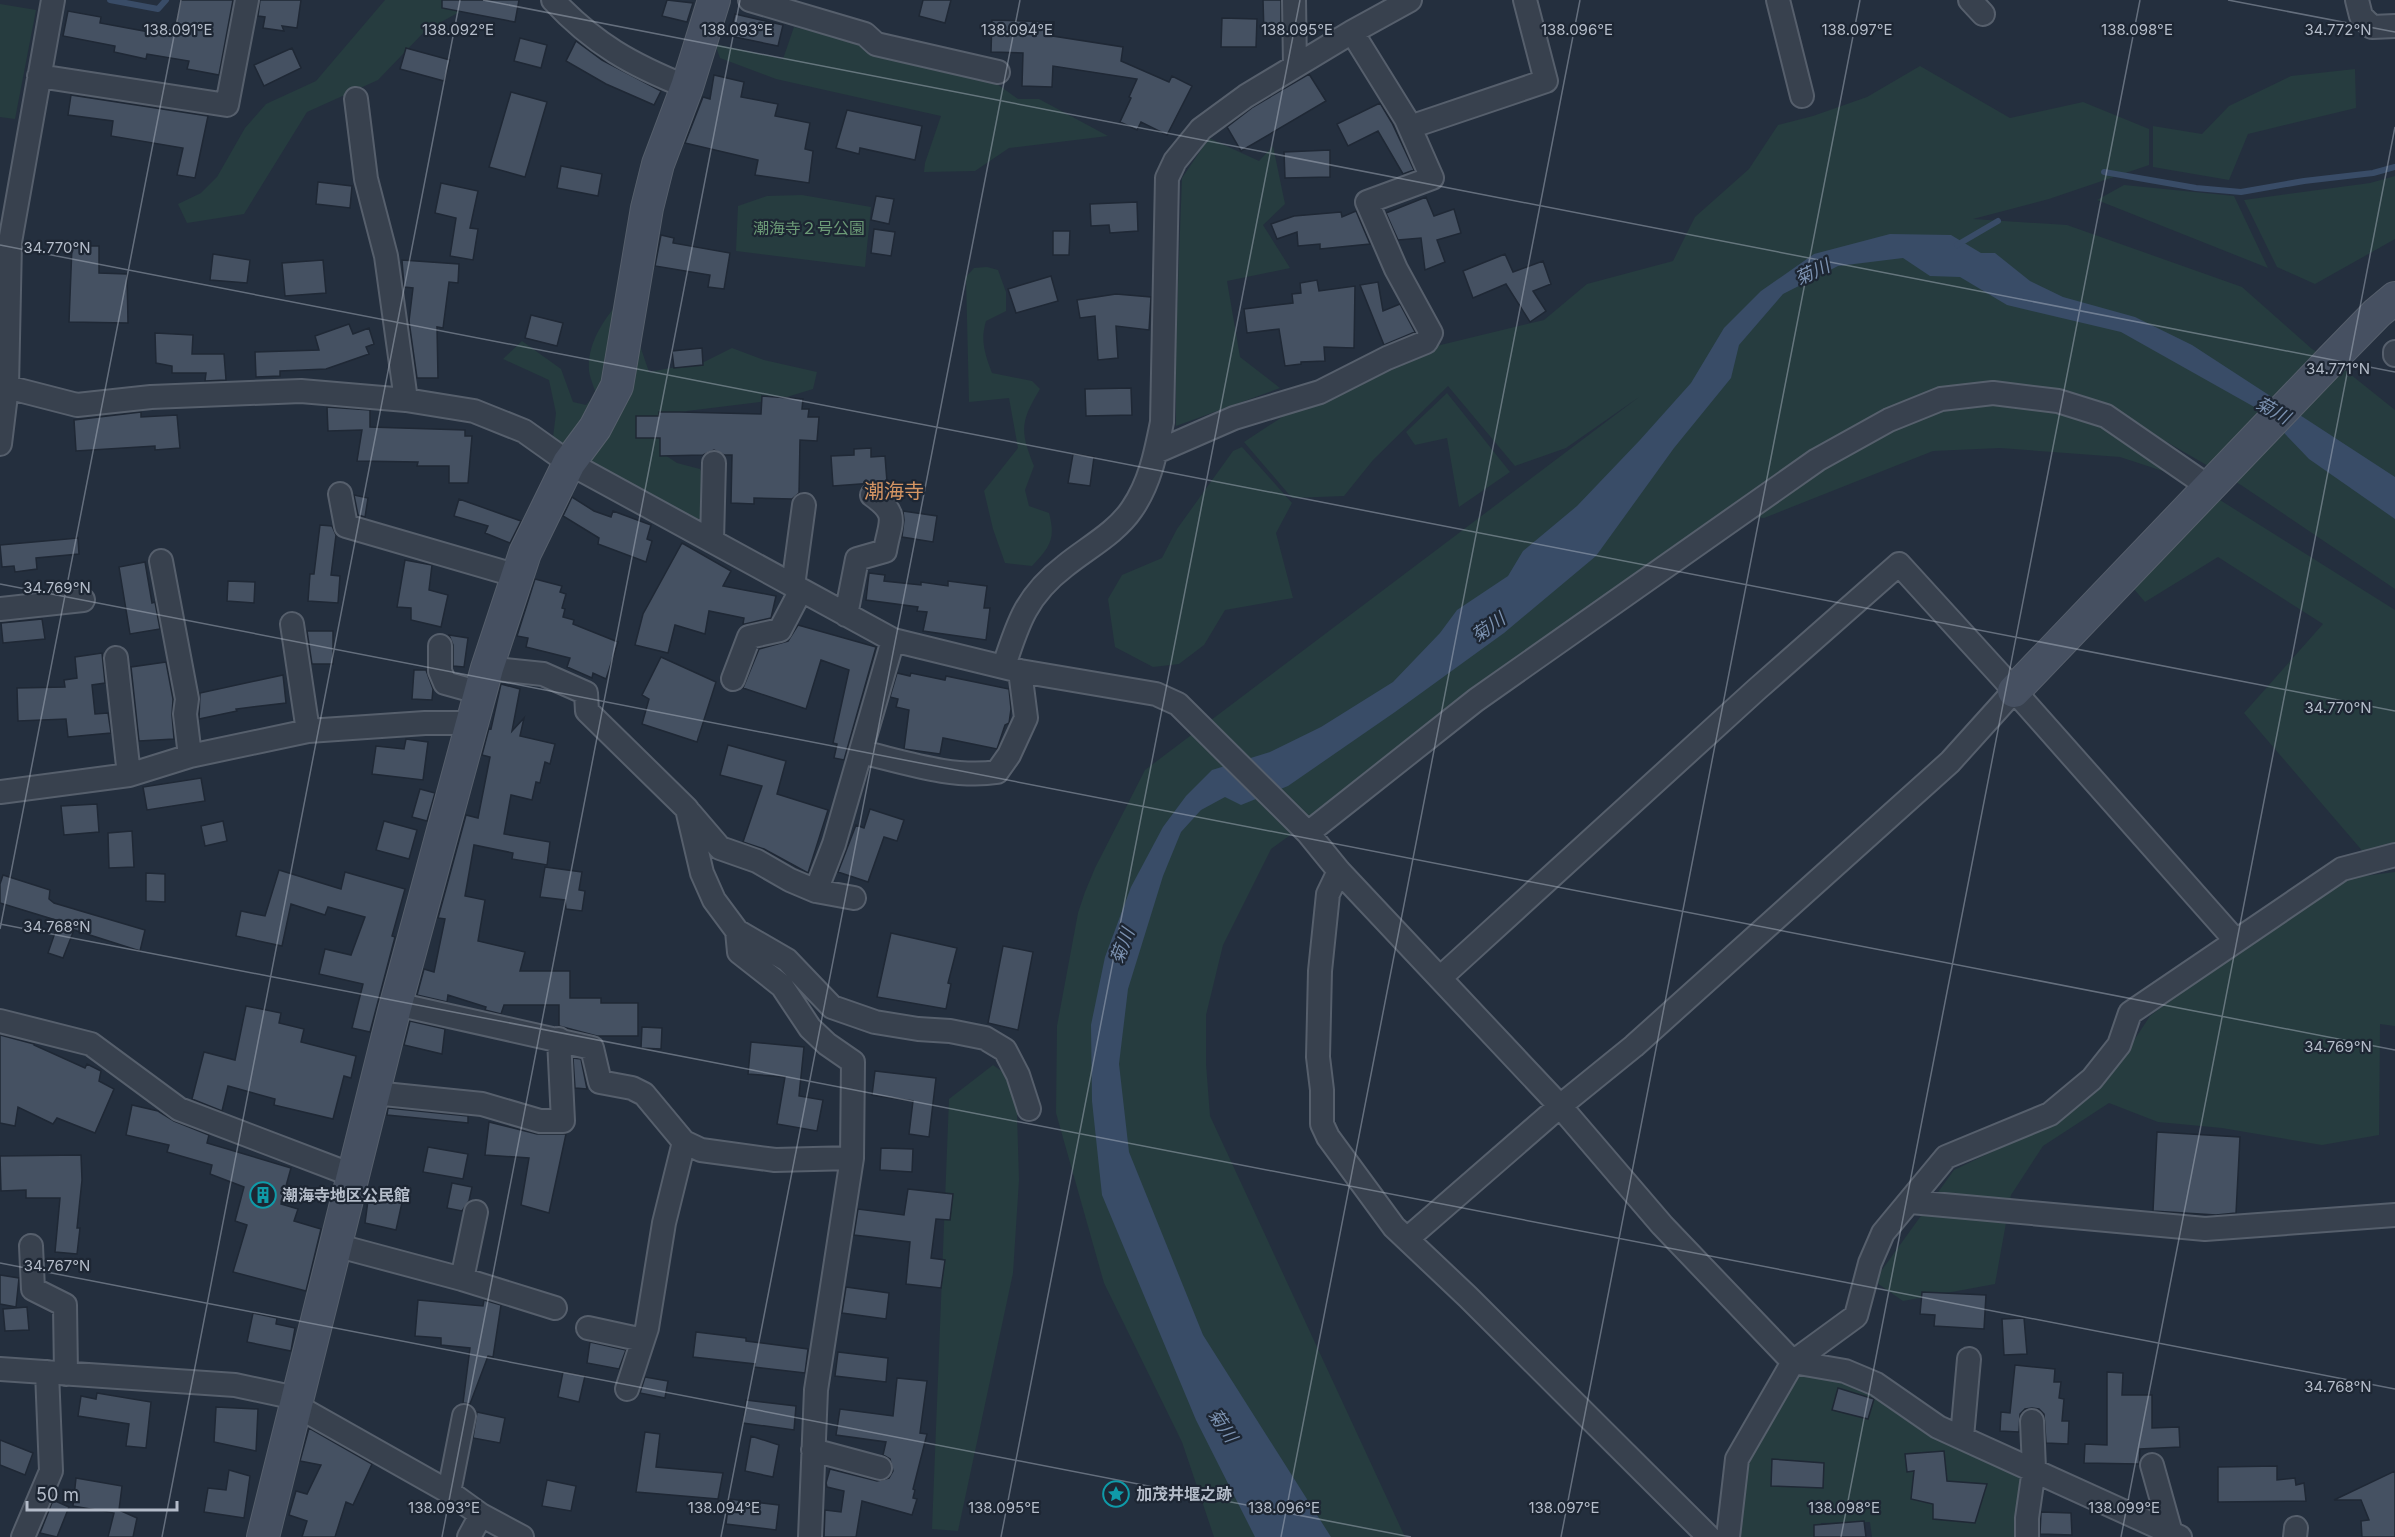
<svg xmlns="http://www.w3.org/2000/svg" width="2395" height="1537" viewBox="0 0 2395 1537" font-family="Inter,'Noto Sans JP',sans-serif">
<style>
.green{fill:#263c3f}
.water{fill:#394c67}
.lines{fill:none;stroke-linecap:round;stroke-linejoin:round}
.stream{stroke:#394c67;stroke-width:6}
.building{fill:#455162;stroke:#1f2835;stroke-width:1.5}
.street-casing{stroke:#565f6c;stroke-width:26}
.secondary-casing{stroke:#565f6c;stroke-width:34}
.street{stroke:#38414e;stroke-width:22}
.secondary{stroke:#465061;stroke-width:32}
.ticks{fill:none;stroke:#b4bcc9;stroke-width:1.5;stroke-opacity:0.45}
.labels{text-anchor:middle;dominant-baseline:central;stroke-width:4.5;stroke-linejoin:round;paint-order:stroke}
.park-label{font-size:16px;fill:#6b9a76;stroke:#1d2633}
.poi-label{font-size:16px;font-weight:bold;fill:#b4bcc9;stroke:#1d2633;text-anchor:start}
.water-label{font-size:18px;font-style:italic;fill:#7c92b1;stroke:#1d2633}
.quarter-label{font-size:20px;fill:#d59563;stroke:#1d2633}
.ticks-label{font-size:15px;text-anchor:middle;fill:#b4bcc9;stroke:#1d2633;stroke-width:4.5;stroke-linejoin:round;paint-order:stroke}
</style>
<rect width="100%" height="100%" fill="#242f3e"/>
<path class="green" d="M385,0H467L461,11L425,31L378,80L307,112L244,214L187,223L178,204L201,193L217,177L245,128L266,104L316,81Z
M0,4L36,10L15,119L0,117Z
M794,27L856,41L872,54L997,84L1018,99H1039L1108,136L1009,148L975,171L924,172L925,163L941,116L776,79L720,58L715,44L783,59Z
M1920,66L2010,118L2083,102L2149,129V165L2049,199L1973,219L2067,225L2242,287L2312,349L2340,366L2395,410V589L2241,485L2134,423L2181,477L2120,457L2000,448L1933,451L1764,518L1755,517L1493,688L1271,849L1223,945L1206,1015V1064L1210,1116L1405,1537H1214L1182,1442L1104,1283L1056,1113L1057,1026L1078,913L1085,892L1095,868L1145,770L1639,397L1566,448L1515,466L1448,386L1373,460L1344,496L1292,498L1244,442L1320,392L1387,358L1544,320L1587,284L1673,261L1695,217L1749,169L1778,125L1813,116L1867,97Z
M2355,69L2356,108L2248,134L2229,180L2153,167V126L2202,134L2229,106L2291,76Z
M1209,138L1259,161L1273,146L1285,204L1263,225L1290,268L1227,281L1240,357L1280,388L1176,426V338L1182,178Z
M2395,176V239L2315,284L2277,267L2244,200L2370,183Z
M2124,185L2234,196L2268,268L2097,200Z
M802,195L871,207L865,267L736,251L738,206L767,196Z
M987,267L998,270L1006,292V311L986,321C980,340 985,355 992,373L1032,381L1040,389C1020,422 1020,431 1034,466L1025,490L1029,506L1049,513C1056,539 1050,547 1032,566L1005,563L993,529L984,491L1018,448L1009,398L969,402L966,277L974,268Z
M618,303L634,328L649,372L704,362L732,348L764,360L817,372L813,389L777,400L687,411L670,422L665,455L677,463L700,469L709,486L701,522L673,514L552,445L556,413L549,380L503,359L522,341L561,369L573,402L586,405L596,394C594,387 590,378 589,371C587,345 602,322 618,303Z
M1447,393L1510,472L1459,507L1447,438L1415,445L1406,432Z
M1242,447L1292,503L1276,533L1293,598L1225,610L1204,645L1179,664L1153,667L1115,647L1108,599L1122,575L1162,558L1177,529L1233,451Z
M2220,500L2395,610V849L2365,854L2244,713L2323,624L2218,557L2145,602L2128,582Z
M2395,872V1026L2380,1024L2379,1135L2322,1145L2222,1128L2158,1122L2109,1103L2043,1146L2011,1195L1995,1284L1903,1301L1874,1281L1954,1170L2056,1121L2117,1066L2150,1016L2276,918L2335,880Z
M993,1065L1016,1081L1019,1180L1013,1273L958,1531L932,1529L949,1099Z
M1799,1375L1852,1382L2023,1473L2014,1537H1872L1870,1522L1821,1523L1822,1537H1732L1743,1465Z"/>
<path class="water" d="M1890,234L1951,235L1981,253H1995L2030,281L2063,297L2135,317L2192,345L2395,477V519L2309,459L2265,413L2121,332L2007,305L1960,277L1930,276L1903,258L1838,266L1783,294L1739,345L1731,378L1674,448L1596,556L1504,633L1395,712L1288,786L1241,805L1225,797L1201,810L1181,832L1163,876L1128,989L1119,1064L1129,1152L1203,1335L1331,1537H1255L1196,1420L1102,1195L1092,1101L1091,1025L1105,957L1131,887L1163,827L1186,796L1212,770L1270,752L1321,727L1393,682L1440,633L1457,610L1508,576L1523,551L1577,506L1640,440L1691,383L1724,328L1761,291L1814,254Z"/>
<g class="lines">
<path class="stream" d="M110,0L158,9L166,0
M2104,172L2196,188L2241,192L2304,181L2373,173L2395,167
M1957,245L1998,221"/>
</g>
<path class="building" d="M181,0H233L219,75L187,69L189,61L147,54L146,59L114,52L115,46L63,36L68,11L101,17L100,23L155,33L156,26L175,29Z
M260,0H301L297,28L282,26L284,31L263,28L265,17L258,16Z
M442,0H519L515,22L442,8Z
M667,0L693,3L687,22L662,16Z
M923,0H951L945,23L919,16Z
M1263,0H1281V33H1264Z
M735,14L783,25L778,46L730,36Z
M1222,18L1257,19L1256,47H1221Z
M992,20L1054,22L1053,36L1123,47L1121,61L1169,82L1172,76L1192,86L1167,135L1141,122L1137,130L1120,122L1131,98L1129,97L1137,79L1053,66L1052,87L1022,86L1023,53L991,52Z
M520,38L547,45L541,68L514,61Z
M576,41L602,60L661,91L654,105L606,84L566,61Z
M292,48L301,68L264,86L254,65Z
M406,48L450,60L444,81L400,69Z
M1309,74L1326,101L1241,151L1227,127L1253,107Z
M714,75L744,82L741,97L778,104L775,116L810,123L805,149L813,151L809,183L755,175L758,160L685,143L703,97L710,99Z
M511,92L547,102L525,177L489,167Z
M71,95L208,116L195,178L177,175L183,148L111,136L113,121L68,115Z
M1380,103L1392,123L1414,170L1403,174L1378,131L1348,146L1337,124Z
M847,110L922,126L915,160L860,148L859,154L836,148Z
M1330,150V177L1285,178L1284,152Z
M561,166L602,174L598,196L557,188Z
M318,182L352,186L350,208L316,204Z
M441,183L478,191L470,228L478,229L473,260L450,256L456,218L435,213Z
M876,196L894,199L889,224L871,220Z
M1426,197L1434,216L1454,209L1461,233L1437,240L1445,262L1425,270L1421,238L1398,240L1386,213Z
M1137,202L1138,231L1110,233L1109,225L1091,226L1090,204Z
M1356,211L1370,244L1320,249V244L1298,246L1297,232L1277,239L1271,224L1294,216L1341,212L1342,217Z
M874,229L895,232L891,256L871,253Z
M1053,231H1070L1069,255H1053Z
M661,235L674,238L673,243L730,253L724,289L708,287L710,275L655,266Z
M72,246H99V273L127,274L128,323L69,322Z
M213,254L250,260L247,283L210,280Z
M1505,254L1513,272L1543,261L1551,284L1533,291L1546,311L1530,322L1506,284L1473,298L1463,271Z
M323,260L326,293L285,296L282,263Z
M402,260L459,264L458,283L449,282L443,328L437,327L438,378H417L409,321L413,288L404,287Z
M1051,276L1058,301L1016,313L1008,289Z
M1317,280L1319,291L1355,286L1354,348L1324,347L1325,361L1301,362V364L1285,366L1279,329L1247,333L1244,309L1293,303L1292,294L1301,293L1300,283Z
M1378,282L1383,311L1400,304L1415,332L1384,345L1360,285Z
M1116,294L1151,297L1149,330L1116,326L1118,358L1098,360L1095,316L1080,318L1077,300Z
M531,315L563,323L557,346L525,338Z
M349,324L353,334L369,328L374,344L366,347L369,354L326,369L280,371V376L256,377L255,352L319,350L315,336Z
M155,333L193,335L192,354H224L226,380L205,381L206,373H172V366L156,363Z
M702,348L703,365L674,368L672,351Z
M1131,388L1132,415L1086,416L1085,389Z
M762,396L803,399L802,409H809L808,417H819L817,441L800,440L799,493L792,499L754,498V504L731,503L732,455H724L714,450L703,455L660,456V438H636V416H659V412H680L761,414Z
M327,407L370,410V427L465,430V436H472L468,483H449V466H417L418,462L357,461L362,430L328,431Z
M141,412V417L177,415L180,448L155,450V446L76,451L74,420Z
M871,448V457L885,456L887,482L833,486L831,456L854,455V449Z
M1073,454L1094,457L1090,486L1068,483Z
M354,495L368,498L365,517L358,515Z
M572,497L594,511L611,517L613,511L651,525L647,539L652,541L646,562L598,544L599,538L563,516Z
M459,499L521,521L510,543L485,533L488,526L454,516Z
M903,511L937,516L933,542L902,537L904,520Z
M320,525L332,526L336,535L331,575L340,576L338,603L308,601L310,574H314Z
M78,538L79,554L36,558L37,569L15,572L14,566L2,567L0,545Z
M682,543L731,571L723,586L776,596L771,618L745,624H743L744,618L709,611L705,634L675,625L668,653L635,645L643,614Z
M405,560L432,565L429,590L448,595L441,627L411,620V608L397,607Z
M145,562L152,603L155,602L160,629L130,634L119,567Z
M869,573L885,575L884,581L921,585V582L948,586V581L987,586L984,608H990L986,640L923,631L927,612L917,611L918,607L866,600Z
M535,579L562,586L560,592L566,594L562,608L565,609L563,617L574,620L573,624L618,642L606,679L593,673L592,678L567,667L570,658L526,647L528,638L517,636Z
M228,581L255,582L254,603L227,601Z
M42,619L45,639L3,643L1,623Z
M798,625L876,647L844,760L834,758L837,744L833,743L849,670L821,660L806,709L743,688L759,649L788,641Z
M307,631H333V664H312Z
M449,635L468,638L464,667L453,666V645Z
M102,653L105,683L92,685L95,714L108,713L111,733L68,737L66,719L18,721L17,688L65,687L64,680L77,678L75,657Z
M661,657L716,682L697,742L642,724L649,699L642,695Z
M166,662L173,699L172,715L174,739L139,741L131,667Z
M414,670H426L433,689L432,700L412,699Z
M897,673L910,676L911,673L945,680L946,676L1009,689L1011,709L1009,723L1005,725L997,749L943,738L940,754L904,749L909,710L896,707L898,699L890,697Z
M283,675L286,703L236,709L237,711L199,719L200,693Z
M501,684L520,689L512,731L524,718L520,736L555,744L550,764L545,762L540,783L536,782L532,800L511,795L504,834L550,842L547,865L512,859L513,853L474,845L465,896L485,900L478,941L525,952L520,971H570V998H601V1003H638V1036H597L559,1026V1005H504L501,1014L485,1010L486,1007L448,995L447,1002L417,995L424,969L434,972L445,919L438,918L466,815L478,818L490,757L482,755L489,728L491,729Z
M406,739L428,742L423,780L372,774L376,746L404,749Z
M728,745L786,761L777,794L828,810L808,873L764,849L743,842L762,786L720,775Z
M201,778L205,801L147,810L143,787Z
M420,789L435,793L427,821L412,817Z
M97,804L99,832L64,835L61,806Z
M870,809L904,820L897,841L884,837L868,882L838,872L856,825L864,828Z
M223,821L227,841L205,846L201,826Z
M384,821L417,830L409,859L376,850Z
M132,831L134,867L109,868L108,833Z
M545,867L582,872L579,890L585,891L582,911L566,909L565,900L540,897Z
M279,870L341,889L345,872L405,889L392,936L395,937L370,1032L352,1028L363,984L319,974L325,949L351,955L365,917L328,907L325,915L291,904L282,946L236,936L241,911L265,916Z
M146,873L165,874V902L146,901Z
M3,875L50,890L49,899L54,903L145,930L140,951L74,930L63,958L48,953L59,921L0,903V884Z
M891,933L957,948L948,983L951,984L946,1009L877,997Z
M1003,946L1033,952L1018,1030L988,1023Z
M246,1006L281,1013L279,1023L304,1029L301,1042L356,1056L351,1078L344,1076L333,1119L274,1105L275,1099L228,1086L222,1111L192,1099L204,1052L235,1060Z
M410,1021L445,1029L442,1054L404,1045Z
M642,1027L662,1028L661,1049L641,1048Z
M0,1035L34,1044V1045L85,1068L87,1064L101,1071L99,1081L114,1089L95,1133L57,1118L53,1124L18,1107L15,1126L0,1123Z
M751,1042L804,1047L799,1096L823,1100L817,1131L777,1124L785,1077L748,1074Z
M573,1058L581,1059L587,1089L575,1088Z
M875,1071L936,1078L929,1137L909,1134L913,1101L872,1095Z
M132,1105L158,1111L174,1121L209,1135L207,1143L291,1168L281,1204L298,1209L294,1221L321,1229L306,1291L233,1272L247,1225L235,1221L244,1187L210,1174L212,1165L167,1152L169,1145L126,1135Z
M388,1108L468,1116V1123L387,1115Z
M489,1122L537,1134H566L549,1213L521,1205L529,1158L485,1155Z
M2157,1132L2240,1137L2236,1213L2216,1215L2153,1211Z
M428,1147L468,1154L463,1179L423,1172Z
M881,1148L913,1149L912,1172L880,1170Z
M81,1155L82,1180L77,1228H80L77,1254L55,1252L60,1198H26V1190L1,1191L0,1156Z
M452,1183L472,1187L469,1201L462,1211L447,1208Z
M908,1189L953,1194L950,1220L936,1219L931,1258L945,1260L941,1288L906,1284L910,1242L854,1235L858,1209L904,1215Z
M369,1193L403,1198L396,1230L365,1223Z
M0,1275L19,1278L16,1307L0,1304Z
M846,1287L889,1293L886,1319L842,1313Z
M1922,1292L1986,1295L1984,1329L1934,1326L1935,1315L1920,1314Z
M418,1300L483,1306L484,1300L501,1305L493,1357L488,1356L470,1404L463,1403L470,1348L441,1345V1338L415,1336Z
M27,1307L29,1330L5,1331L3,1309Z
M253,1313L277,1318L276,1324L295,1328L291,1351L247,1342Z
M2024,1318L2027,1354L2004,1355L2002,1319Z
M696,1332L746,1338V1341L808,1349L805,1373L754,1367L755,1364L693,1357Z
M590,1342L626,1350L619,1369L587,1363Z
M838,1352L888,1358L886,1382L835,1376Z
M2015,1365L2055,1369L2054,1382H2061L2059,1398L2064,1399L2062,1421H2069L2068,1444L2046,1443L2044,1414L2039,1409L2032,1408L2025,1409L2020,1414L2019,1432L2000,1431L2001,1412L2010,1413Z
M563,1372L585,1376L579,1402L558,1397Z
M2107,1372L2123,1373L2122,1395H2152V1428L2179,1427L2180,1447L2140,1449L2139,1464L2084,1463L2085,1444L2107,1445Z
M645,1377L668,1381L665,1398L640,1393Z
M897,1378L927,1381L920,1433L927,1434L913,1489L915,1490L913,1498L917,1499L912,1515L862,1501L856,1537H824L825,1510L841,1512L844,1491L827,1487L826,1483L830,1469L877,1481L889,1478L893,1471L890,1459L883,1455L886,1442L836,1435L840,1409L893,1416Z
M1838,1388L1874,1399L1868,1419L1832,1410Z
M97,1393L151,1402L146,1448L126,1446L129,1424L78,1416L81,1396L96,1399Z
M746,1400L796,1406L794,1430L743,1423Z
M216,1407L258,1409L256,1451L214,1442Z
M477,1412L505,1418L500,1443L473,1438Z
M309,1428L372,1464L353,1505L346,1502L335,1537H302L307,1521L289,1515L296,1491L307,1494L321,1465L300,1461Z
M645,1432L660,1434L656,1467L723,1473L718,1499L636,1492Z
M751,1436L779,1445L773,1477L745,1471Z
M0,1440L33,1453L25,1475L0,1465Z
M1944,1451L1947,1481L1987,1484L1975,1523L1933,1519V1504L1911,1499L1914,1471L1907,1472L1905,1454Z
M1772,1459L1824,1463L1823,1488L1771,1486Z
M2277,1466V1480L2295,1478L2296,1485L2304,1483L2306,1501L2218,1502V1467Z
M229,1470L250,1476L244,1518L204,1512L208,1488L226,1490Z
M2395,1471V1537H2362L2361,1521L2369,1520L2361,1500H2334Z
M76,1478L122,1486L119,1510L137,1518L133,1537H108L114,1513L73,1506Z
M547,1480L576,1486L571,1511L542,1506Z
M729,1499L779,1505L776,1530L726,1524Z
M53,1500L69,1507L57,1537L40,1533Z
M2041,1512L2071,1513L2072,1535L2040,1534Z
M1864,1521L1866,1537H1814V1525Z"/>
<g class="lines">
<g class="street-casing">
<path id="street" d="M553,0C594,44 632,65 687,87
M750,0L865,34L876,44L998,72
M1294,0L1295,66
M1778,0L1802,96
M1970,0L1983,14
M2357,0L2361,16L2372,27L2395,26
M39,76L227,105L247,0
M356,99L366,179L386,256L406,400
M1410,127L1546,81L1525,0
M2395,352V355
M0,384L7,387L77,405L151,397L301,391L406,400L474,411L524,431L569,463L893,640L1020,671L1156,694L1178,704L1308,833L1339,871L1560,1106L1662,1225L1793,1362L1845,1371L1876,1384L1938,1427L2180,1537
M0,444L7,387L10,242L53,0
M1156,452L1234,418L1320,392L1387,358L1426,342L1431,333L1396,269L1367,202L1432,178L1406,119L1352,32
M340,494L346,526L518,576
M712,541L714,463
M161,561L187,699L185,714L190,756
M793,586L804,505
M0,609L83,600
M846,615L857,559L885,551C890,521 900,515 872,495
M292,624L308,731
M440,646V671L445,683L481,693
M116,658L129,775
M1004,666C1018,622 1027,595 1065,566C1087,548 1116,533 1132,509C1150,483 1156,452 1162,422L1167,178L1175,161L1201,129L1246,96L1352,32L1410,0
M487,668L543,674L586,693L587,711L687,809L702,873L714,900L737,931L787,960L832,1007L875,1022L918,1029L950,1031L985,1038L1005,1050L1018,1075L1029,1109
M733,679L749,637L780,630L801,590
M861,752C904,762 953,779 997,772L1009,755L1026,718L1020,671
M0,792L129,775L190,756L308,731L425,723H474
M690,813L720,848L757,861L790,880L816,891L834,844L893,640
M1308,833L1476,700L1817,460L1889,420L1941,399L1993,393L2058,401L2106,416L2209,487
M1339,871L1328,894L1320,971L1318,1057L1322,1090V1124L1328,1137L1394,1227L1468,1297L1709,1537
M816,891L854,898
M737,931L739,952L782,986L810,1028L827,1044L853,1062L852,1158L816,1390L810,1537
M1440,978L1756,690L1899,564L2003,678L2236,941
M396,1004L592,1048L600,1082L632,1088L644,1094L684,1142L701,1150L775,1160L852,1158
M0,1021L91,1044L179,1109L352,1175
M374,1093L482,1104L540,1121H563L559,1039
M1911,1202L2205,1229L2395,1215
M1407,1239L1560,1106L1634,1046L1950,762L2014,691
M335,1245L462,1279L555,1308
M31,1246L33,1289L65,1305L66,1374
M462,1279L476,1212
M588,1328L643,1340
M0,1369L235,1385L296,1398
M627,1389L647,1328L664,1223L684,1142
M295,1405L449,1492L481,1515L522,1537
M1962,1437L1969,1359
M813,1450L880,1468
M2152,1465L2171,1533
M449,1492L464,1416
M23,1537L51,1471L47,1372
M469,1537L481,1515
M1728,1537L1737,1459L1793,1362L1856,1316L1870,1263L1883,1233L1946,1157L2050,1114L2092,1079L2119,1045L2130,1013L2342,869L2395,855
M2027,1537V1518L2034,1469L2032,1421
M2295,1537L2296,1528"/>
</g>
<g class="secondary-casing">
<path id="secondary" d="M2014,691L2331,360L2377,313L2395,298
M263,1537L394,1011L487,668L525,553L569,463L595,428L617,386L647,208L658,164L687,87L714,0"/>
</g>
<use href="#street" class="street"/>
<use href="#secondary" class="secondary"/>
</g>
<path class="ticks" d="M483,0L2395,372M2228,0L2395,32M0,245L2395,711M0,584L2395,1050M0,924L2395,1389M0,929L181,0M0,1263L1411,1537M162,1537L460,0M442,1537L740,0M721,1537L1020,0M1001,1537L1300,0M1281,1537L1580,0M1561,1537L1860,0M1841,1537L2140,0M2121,1537L2395,127"/>
<defs>
<g id="building-ring" transform="scale(1.35)"><circle r="9.5" fill="#1d2633" stroke="#0f9aa8" stroke-width="1.5"/><path d="M-4-6H4V6H1V3H-1V6H-4ZM-2.5-4.3h1.7v1.8h-1.7ZM.8-4.3h1.7v1.8H.8ZM-2.5-1h1.7V.8h-1.7ZM.8-1h1.7V.8H.8Z" fill="#0f9aa8"/></g>
<g id="sight-ring" transform="scale(1.35)"><circle r="9.5" fill="#1d2633" stroke="#0f9aa8" stroke-width="1.5"/><path d="M0-6L1.8-2.2L6-1.7L2.9 1.2L3.7 5.4L0 3.3L-3.7 5.4L-2.9 1.2L-6-1.7L-1.8-2.2Z" fill="#0f9aa8"/></g>
</defs>
<g fill-rule="evenodd">
<use href="#building-ring" x="263" y="1195"/>
<use href="#sight-ring" x="1116" y="1494"/>
</g>
<g class="labels">
<g class="park-label">
<text x="809" y="228">潮海寺２号公園</text>
</g>
<g class="poi-label">
<text x="282" y="1195">潮海寺地区公民館</text>
<text x="1136" y="1494">加茂井堰之跡</text>
</g>
<g class="water-label">
<text transform="translate(1812 272) rotate(-25)">菊川</text>
<text transform="translate(2273 410) rotate(29)">菊川</text>
<text transform="translate(1488 627) rotate(-35)">菊川</text>
<text transform="translate(1122 946) rotate(-69)">菊川</text>
<text transform="translate(1223 1425) rotate(56)">菊川</text>
</g>
<g class="quarter-label">
<text x="894" y="491">潮海寺</text>
</g>
</g>
<g class="ticks-label">
<text x="2338" y="35">34.772°N</text>
<text x="178" y="35">138.091°E</text>
<text x="458" y="35">138.092°E</text>
<text x="737" y="35">138.093°E</text>
<text x="1017" y="35">138.094°E</text>
<text x="1297" y="35">138.095°E</text>
<text x="1577" y="35">138.096°E</text>
<text x="1857" y="35">138.097°E</text>
<text x="2137" y="35">138.098°E</text>
<text x="57" y="253">34.770°N</text>
<text x="2338" y="374">34.771°N</text>
<text x="57" y="593">34.769°N</text>
<text x="2338" y="713">34.770°N</text>
<text x="57" y="932">34.768°N</text>
<text x="2338" y="1052">34.769°N</text>
<text x="57" y="1271">34.767°N</text>
<text x="2338" y="1392">34.768°N</text>
<text x="444" y="1513">138.093°E</text>
<text x="724" y="1513">138.094°E</text>
<text x="1004" y="1513">138.095°E</text>
<text x="1284" y="1513">138.096°E</text>
<text x="1564" y="1513">138.097°E</text>
<text x="1844" y="1513">138.098°E</text>
<text x="2124" y="1513">138.099°E</text>
</g>
<path d="M27 1501v9h150v-9" fill="none" stroke="#b4bcc9" stroke-width="3"/>
<text x="36" y="1501" font-size="18" fill="#b4bcc9" stroke="#1d2633" stroke-width="4.5" paint-order="stroke">50 m</text>
</svg>
